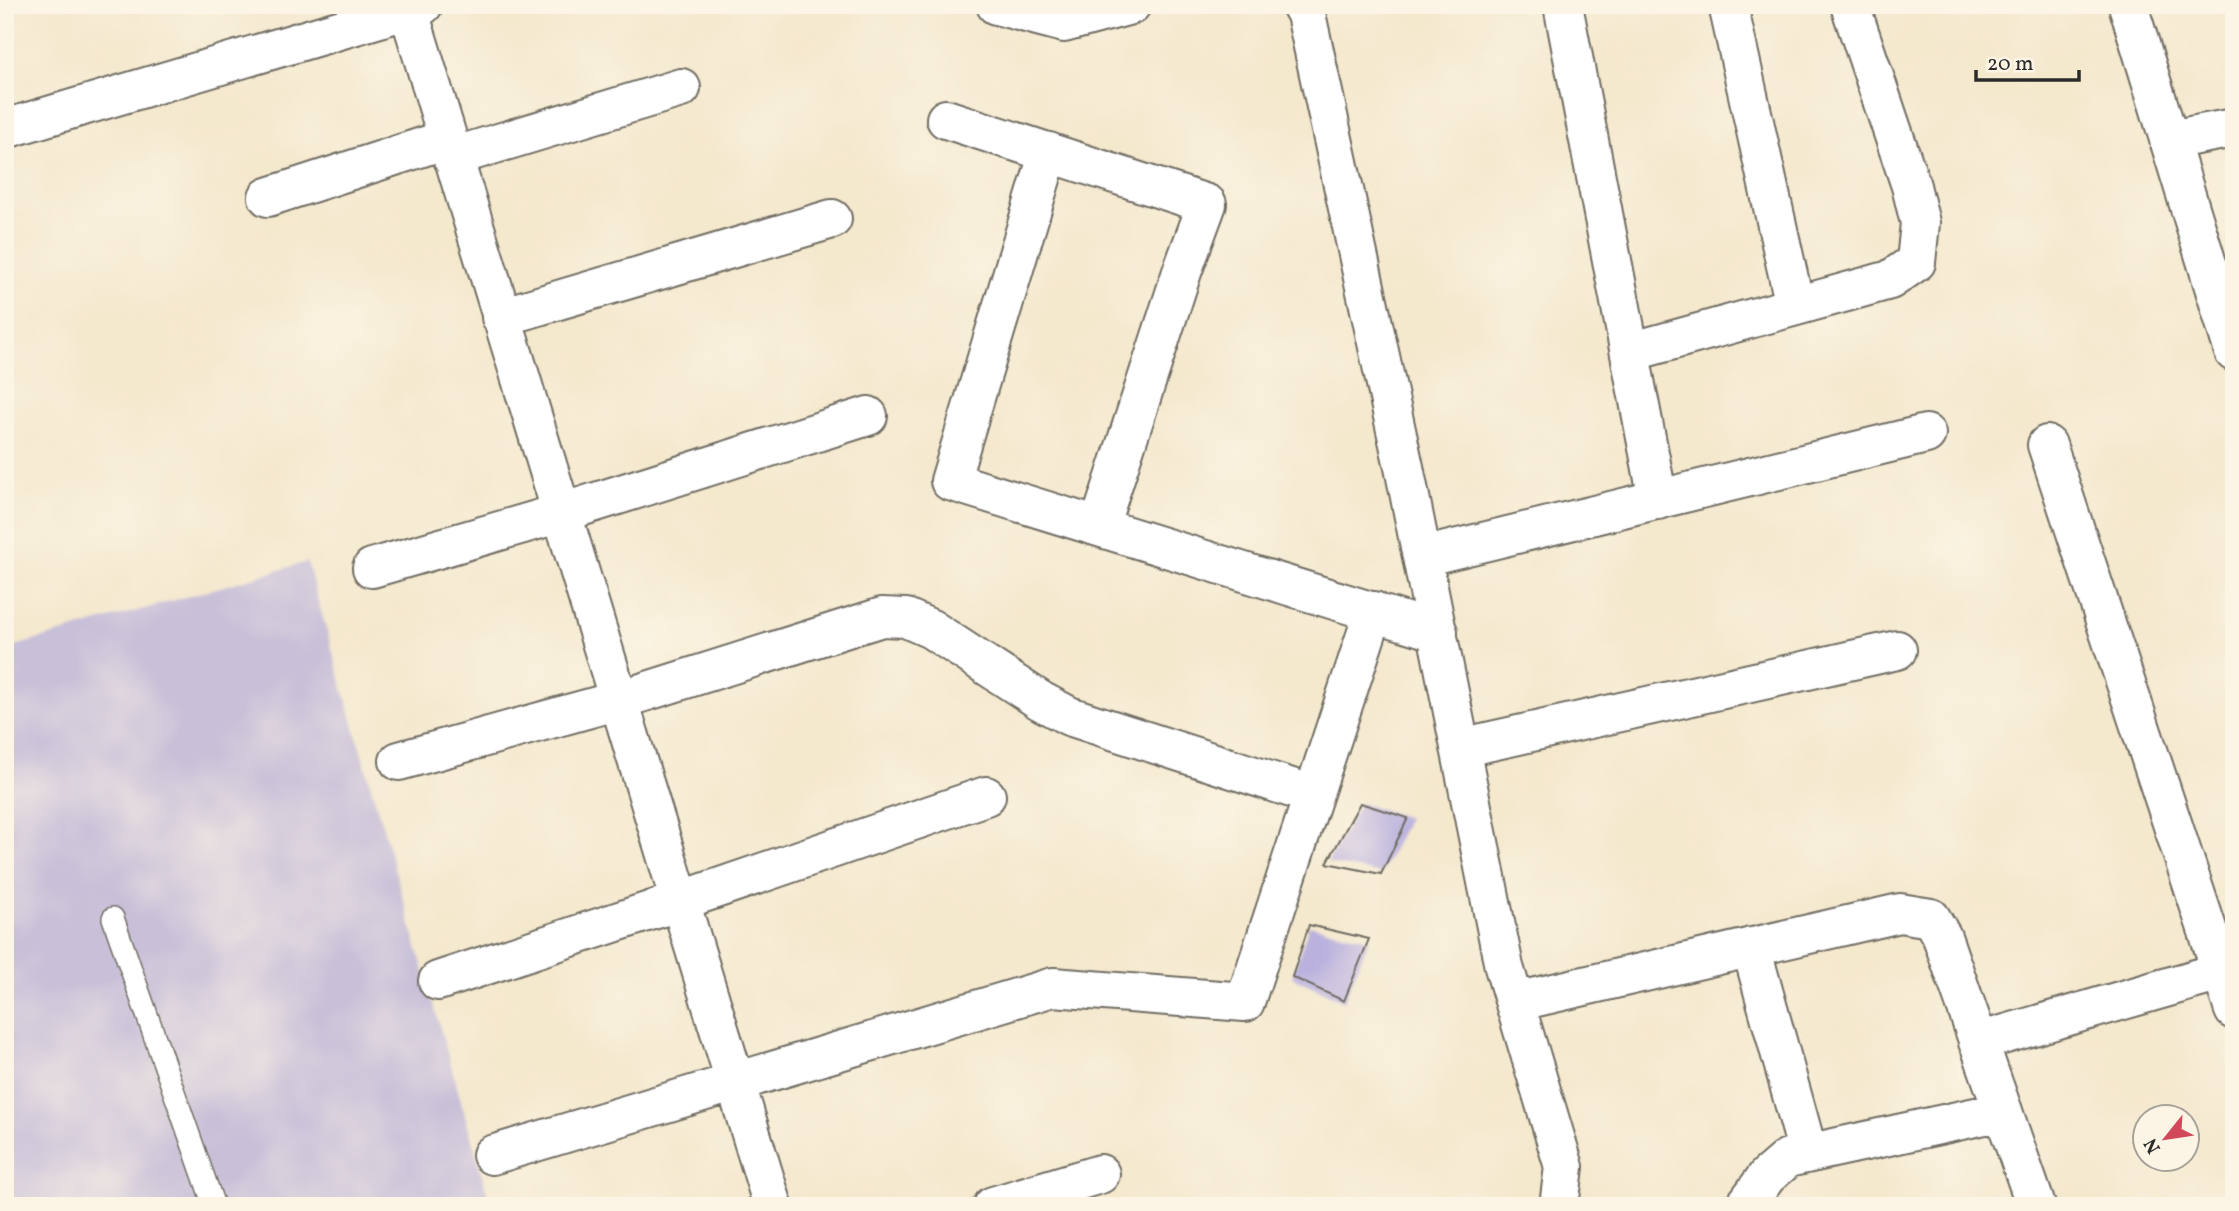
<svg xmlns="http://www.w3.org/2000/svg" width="2239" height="1211" viewBox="0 0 2239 1211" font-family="Vollkorn,serif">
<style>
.industrial{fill:#c8bfd8}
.building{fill:#bab1de}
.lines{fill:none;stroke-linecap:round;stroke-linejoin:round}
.service-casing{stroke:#716d64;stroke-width:24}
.minor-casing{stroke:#716d64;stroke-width:42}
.service{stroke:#fff;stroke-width:21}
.minor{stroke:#fff;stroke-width:38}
</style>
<rect width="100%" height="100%" fill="#fcf5e5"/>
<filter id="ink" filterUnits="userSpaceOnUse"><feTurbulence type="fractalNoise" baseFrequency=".0143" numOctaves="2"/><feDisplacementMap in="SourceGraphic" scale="14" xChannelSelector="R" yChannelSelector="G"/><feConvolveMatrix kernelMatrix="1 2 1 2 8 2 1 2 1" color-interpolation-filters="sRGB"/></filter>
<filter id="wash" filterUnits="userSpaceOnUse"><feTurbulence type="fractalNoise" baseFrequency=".00686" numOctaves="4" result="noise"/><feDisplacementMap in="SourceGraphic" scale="28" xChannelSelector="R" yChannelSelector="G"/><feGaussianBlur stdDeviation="1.57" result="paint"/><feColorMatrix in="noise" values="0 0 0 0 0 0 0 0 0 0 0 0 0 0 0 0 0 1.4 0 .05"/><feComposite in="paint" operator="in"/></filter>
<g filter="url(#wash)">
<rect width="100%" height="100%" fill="#f4e8cd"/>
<path class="industrial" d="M307,562L491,1206H5V649Z"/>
<g id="blocks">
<path class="building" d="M1360,803L1408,818L1381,874L1327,863Z
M1309,925L1369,939L1344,1001L1292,977Z"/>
</g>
</g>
<g filter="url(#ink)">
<use href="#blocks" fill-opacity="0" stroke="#716d64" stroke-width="2"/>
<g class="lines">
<g class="service-casing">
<path id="service" d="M113,918L214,1206"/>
</g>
<g class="minor-casing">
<path id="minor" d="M407,5L773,1206
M996,5L1064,23L1131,5
M1301,5L1306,14L1404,467L1504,967L1564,1167L1559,1206
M1563,5L1658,500
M1728,5L1795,306
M2128,5L2234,352
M946,119L1207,204L1182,272L1099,527
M5,129L423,5
M2169,140L2234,128
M1049,152L950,481L1438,632
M452,157L681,88
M268,197L447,139
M501,317L832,219
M1630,352L1890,280L1916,262L1920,223L1911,186L1850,5
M2047,445L2234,1010
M1422,557L1926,434
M372,568L561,513L868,416
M1460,748L1897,650
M399,761L619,700L882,617L906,618L931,629L1041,701L1069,716L1313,795
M1751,947L1808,1153
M438,981L680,901L986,796
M1515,1002L1900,913L1931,918L1942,937L2036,1206
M1978,1042L2234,968
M492,1155L1053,987L1245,1002L1374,611
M993,1206L1100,1174
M1745,1206L1767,1176L1788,1158L2003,1111"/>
</g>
<use href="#service" class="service"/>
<use href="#minor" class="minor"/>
</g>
</g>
<rect width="2239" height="1211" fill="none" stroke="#fcf5e5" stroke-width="28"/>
<g transform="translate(2166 1138) rotate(240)"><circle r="33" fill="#fcf5e5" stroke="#a8a49b" stroke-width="2"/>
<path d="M0-5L12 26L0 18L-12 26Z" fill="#d1495b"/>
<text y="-10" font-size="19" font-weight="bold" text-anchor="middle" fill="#2b2b2b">N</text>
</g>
<path d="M1976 70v10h103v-10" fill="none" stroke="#2b2b2b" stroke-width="3.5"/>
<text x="1987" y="70" font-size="21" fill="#2b2b2b" stroke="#fcf5e5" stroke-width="5" paint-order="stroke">20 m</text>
</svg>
